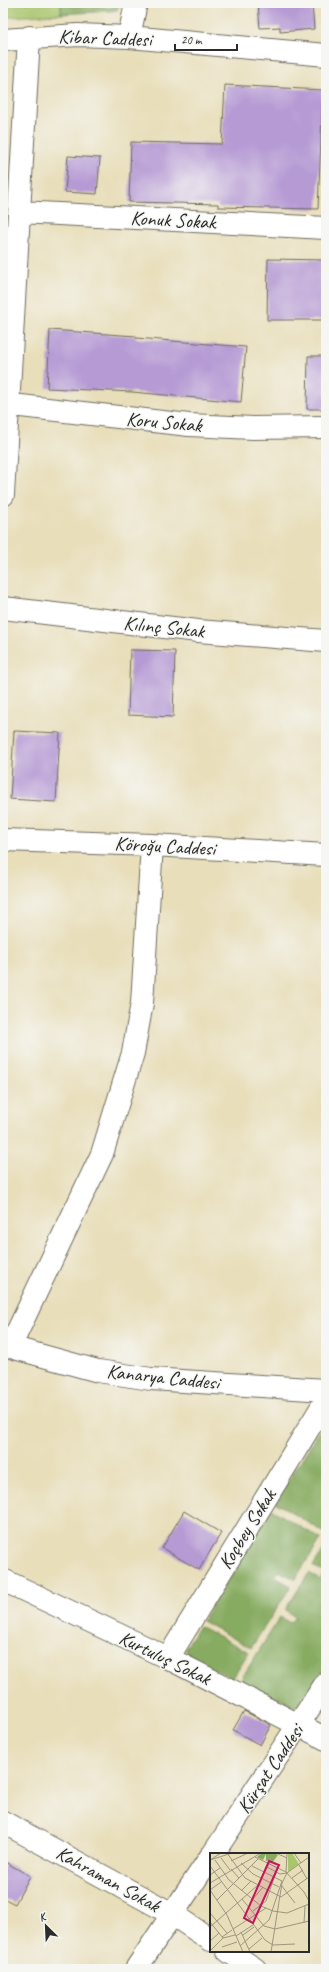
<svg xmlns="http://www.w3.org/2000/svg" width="329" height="1972" viewBox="0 0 329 1972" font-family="Caveat,sans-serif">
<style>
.green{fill:#aac66d;stroke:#6a784c}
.forest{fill:#87ab60;stroke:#596b46}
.building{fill:#b59ad4}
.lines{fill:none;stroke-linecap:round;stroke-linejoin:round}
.minor-casing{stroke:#6d6a5d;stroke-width:24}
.minor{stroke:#fff;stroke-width:22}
.labels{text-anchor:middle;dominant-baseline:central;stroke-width:3;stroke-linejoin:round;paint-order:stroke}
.street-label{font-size:20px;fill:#2b2b2b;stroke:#f6f6f2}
.inset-road{fill:none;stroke:#9c9681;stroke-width:1}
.view{fill:#c2185b;fill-opacity:0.15;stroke:#c2185b;stroke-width:2}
.inset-edge{fill:none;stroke:#2b2b2b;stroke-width:2}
</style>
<rect width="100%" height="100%" fill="#f6f6f2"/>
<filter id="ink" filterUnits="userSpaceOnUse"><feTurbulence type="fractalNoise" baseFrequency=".025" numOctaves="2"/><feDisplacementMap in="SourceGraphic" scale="8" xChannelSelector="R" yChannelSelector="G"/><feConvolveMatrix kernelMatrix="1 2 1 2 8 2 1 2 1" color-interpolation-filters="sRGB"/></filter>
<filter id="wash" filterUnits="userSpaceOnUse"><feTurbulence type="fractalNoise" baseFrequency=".012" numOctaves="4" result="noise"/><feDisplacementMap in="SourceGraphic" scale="16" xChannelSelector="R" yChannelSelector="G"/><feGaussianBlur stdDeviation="0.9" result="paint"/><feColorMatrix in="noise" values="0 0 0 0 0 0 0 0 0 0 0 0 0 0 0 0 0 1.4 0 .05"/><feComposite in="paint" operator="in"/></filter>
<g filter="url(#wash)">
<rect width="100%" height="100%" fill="#e8deba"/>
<path class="green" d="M8,3H61V14L7,17Z"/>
<path class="forest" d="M61,3H92V5L112,8L113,3H121L117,10L111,11L61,14Z
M326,1420V1531L325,1533L275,1502Z
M271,1509L321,1539L295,1579L279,1571L275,1577L291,1586L251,1648L202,1621Z
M326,1546V1666L302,1705L296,1707L240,1681L280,1617L290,1623L295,1617L285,1610L309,1573L320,1579L324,1572L313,1566Z
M199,1626L249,1652L232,1678L187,1656L185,1649Z"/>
<g id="blocks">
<path class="building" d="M258,3H312L314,29L280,32V27L260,28Z
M225,85L323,90L318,209L218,207V204L129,202L131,142L222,144Z
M68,156L100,158L97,194L65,192Z
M268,259L326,260V320H267Z
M50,330L136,336V338L246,347L241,402L132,392L47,388Z
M308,356H326V409H307Z
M130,650L175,651L173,717L128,715Z
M14,731L60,733L56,802L10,799Z
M184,1511L221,1533L199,1570L162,1548Z
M244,1711L271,1725L260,1745L233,1730Z
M3,1861L30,1876L15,1904L3,1898Z"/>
</g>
</g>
<g filter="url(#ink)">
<use href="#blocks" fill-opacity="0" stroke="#6d6a5d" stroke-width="1"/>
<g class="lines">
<g class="minor-casing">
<path id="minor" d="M129,37L136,3
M3,40L78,35L129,37L326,55
M20,212L326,228
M3,404L189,425L253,428L326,427
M3,495L29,37
M3,608L198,631L326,641
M3,840L152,845L326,855
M3,1345L98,1371L151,1379L326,1390
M10,1347L102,1154L133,1053L142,1003L152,845
M3,1580L168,1658L326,1739
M168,1658L326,1400
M3,1822L172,1914L211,1940
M213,1854L326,1683
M228,1951L255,1969
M136,1969L211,1856"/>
</g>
<use href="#minor" class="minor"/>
</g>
</g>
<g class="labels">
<g class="street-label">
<text transform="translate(105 38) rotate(2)">Kibar Caddesi</text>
<text transform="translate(173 220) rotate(3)">Konuk Sokak</text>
<text transform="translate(164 422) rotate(5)">Koru Sokak</text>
<text transform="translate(164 627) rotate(6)">Kılınç Sokak</text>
<text transform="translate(165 846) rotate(3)">Köroğu Caddesi</text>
<text transform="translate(163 1377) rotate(6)">Kanarya Caddesi</text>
<text transform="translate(247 1529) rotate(-58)">Koçbey Sokak</text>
<text transform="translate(165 1658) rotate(26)">Kurtuluş Sokak</text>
<text transform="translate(270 1769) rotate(-56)">Kürşat Caddesi</text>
<text transform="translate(108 1879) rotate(29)">Kahraman Sokak</text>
</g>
</g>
<g transform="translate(210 1853)">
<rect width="99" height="99" fill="#e8deba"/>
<path d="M78,0H82L89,11L78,19Z" fill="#aac66d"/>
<path d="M52,0H65L68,2L62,10L60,7L56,8V1L53,7L47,4Z" fill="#87ab60"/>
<path class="inset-road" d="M17,0L35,25L71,44L99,24M66,0L77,5M84,0L91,10M45,4L76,19L94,39L99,48M11,5L20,17M0,7L22,0M0,7L11,0M5,7L19,27L51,53L63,58L77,60L99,51M21,8L38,0M31,10L43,21L69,34M89,12L97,26M0,13L55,87L63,92L85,91M57,14L70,21L77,20M21,16L29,25M76,19L77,0M77,20L99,4M0,22L10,15M82,25L93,17M0,30L51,0M71,32L85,50M0,37L17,62L33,99M0,37L11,29M31,38L41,28M32,46L54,73L65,76L99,68M7,47L48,6M42,47L53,34M43,58L56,48L68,14M0,60L17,80M0,69L13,85M94,70L95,53M0,74L48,32L60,9M23,76L56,55M31,79L40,99M33,82L44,74M26,83L43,72M12,84L22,77M0,88L9,80M30,93L59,67L72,28L42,13M12,94L27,89M39,96L52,85M0,98L13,85L25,82M61,99L72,30L77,20"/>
<path class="view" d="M59,8L69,12L43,70L34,65Z"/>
<rect width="99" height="99" class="inset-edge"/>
</g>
<rect width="329" height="1972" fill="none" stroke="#f6f6f2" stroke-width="16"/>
<g transform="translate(46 1926) rotate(336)" stroke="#f6f6f2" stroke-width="3" paint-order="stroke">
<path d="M0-3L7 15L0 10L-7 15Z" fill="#2b2b2b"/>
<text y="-6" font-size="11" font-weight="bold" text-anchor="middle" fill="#2b2b2b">K</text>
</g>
<path d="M175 44v6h62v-6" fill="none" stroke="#2b2b2b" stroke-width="2"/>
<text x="181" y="44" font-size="12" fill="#2b2b2b" stroke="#f6f6f2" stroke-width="3" paint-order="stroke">20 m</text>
</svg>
